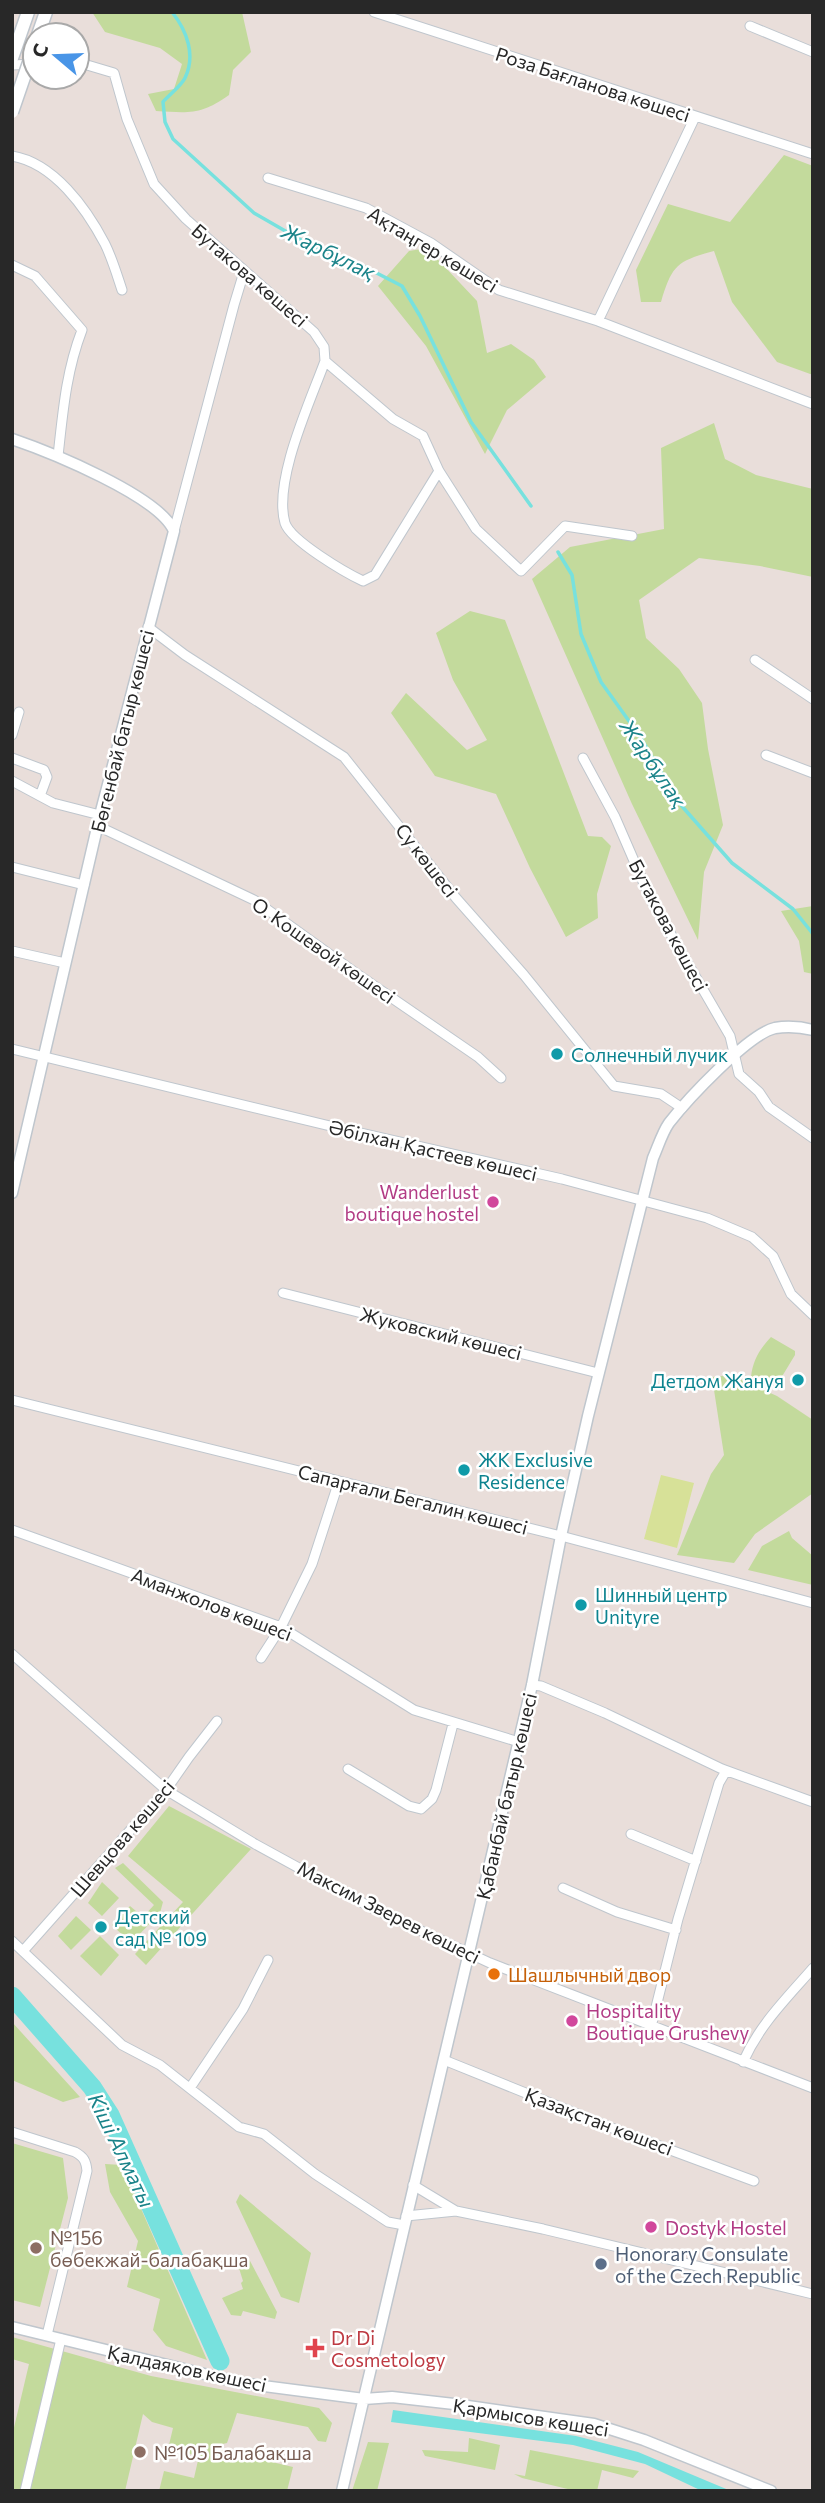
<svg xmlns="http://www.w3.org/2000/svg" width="825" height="2503" viewBox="0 0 825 2503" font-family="Commissioner,sans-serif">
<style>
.green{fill:#c3da9c}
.pitch{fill:#d7e198}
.water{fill:#77e1de}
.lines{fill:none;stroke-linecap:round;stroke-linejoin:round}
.stream{stroke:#77e1de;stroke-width:3.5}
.river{stroke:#77e1de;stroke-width:19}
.minor-casing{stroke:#bfc6cd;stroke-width:11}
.tertiary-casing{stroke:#bfc6cd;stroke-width:13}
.secondary-casing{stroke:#bfc6cd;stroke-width:15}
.minor{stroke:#fff;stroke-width:9}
.tertiary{stroke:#fff;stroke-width:10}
.secondary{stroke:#fff;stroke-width:12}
.secondary-bridge-casing{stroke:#bfc6cd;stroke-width:15;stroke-linecap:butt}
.secondary-bridge{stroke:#fff;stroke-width:12}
.culture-dot{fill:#0f9aa8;stroke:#fff;stroke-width:2.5}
.hotel-dot{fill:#d1479c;stroke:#fff;stroke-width:2.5}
.food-dot{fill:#e8710a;stroke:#fff;stroke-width:2.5}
.education-dot{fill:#8d6e63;stroke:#fff;stroke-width:2.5}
.service-dot{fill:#5c6f8a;stroke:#fff;stroke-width:2.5}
.health-dot{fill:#e0444e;stroke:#fff;stroke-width:2.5}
.labels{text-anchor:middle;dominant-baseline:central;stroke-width:5;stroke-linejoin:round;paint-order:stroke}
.street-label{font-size:19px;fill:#282828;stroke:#fff}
.culture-label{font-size:19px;fill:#0d838f;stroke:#fff;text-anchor:start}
.hotel-label{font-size:19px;fill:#b23c85;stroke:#fff;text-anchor:start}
.food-label{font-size:19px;fill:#c56008;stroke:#fff;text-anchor:start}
.education-label{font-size:19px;fill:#785e54;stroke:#fff;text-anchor:start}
.service-label{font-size:19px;fill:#4e5e75;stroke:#fff;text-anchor:start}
.health-label{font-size:19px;fill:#be3a42;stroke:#fff;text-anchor:start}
.water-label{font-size:21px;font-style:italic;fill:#1a8389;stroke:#fff}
</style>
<rect width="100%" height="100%" fill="#e9deda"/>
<path class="green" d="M92,12H242L251,52L233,70L229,95C201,115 190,113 156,111L148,94L174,89L182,64L160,48L105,32Z
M784,155L813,166V375L777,362L732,302L714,251C677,261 672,265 661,302H641L636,270L668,204L730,222Z
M427,248L477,301L487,353L511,344L534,360L546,377L507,410L485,454L426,346L378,286L409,251Z
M714,423L725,459L756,475L813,489V577L760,566L699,558L639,600L646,638L679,669L702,703L708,749L723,825L704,872L698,940L632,804L532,579L570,547L664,529L661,448Z
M470,611L505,620L588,836L602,837L611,846L597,894L598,918L566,937L530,868L496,794L435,776L391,713L406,693L467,750L487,740L453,680L436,633Z
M813,906V974L804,972L799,941L781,911Z
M771,1337L795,1351V1355L775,1388L766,1387L751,1377C753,1360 759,1350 771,1337Z
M731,1375L777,1396L813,1420V1493L755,1534L734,1563L677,1555L711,1474L724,1455L712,1377Z
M789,1531L792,1538L813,1556V1585L748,1570L762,1546Z
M169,1806L251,1849L146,1965L135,1954L183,1902L128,1856Z
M123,1863L163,1902L160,1913L131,1943L112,1925L130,1906L143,1917L154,1905L115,1868Z
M102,1882L119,1898L102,1916L88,1903Z
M76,1916L91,1930L71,1950L58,1936Z
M100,1936L119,1955L101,1976L80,1956Z
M12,2022L80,2097L63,2102L12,2080Z
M12,2143L63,2158L68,2198L40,2307L12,2300Z
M105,2164L122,2165L207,2360L166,2346L153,2330L160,2299L127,2287L138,2241L110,2192Z
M240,2194L311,2253L299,2303L281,2297L236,2202Z
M249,2259L277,2312L275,2319L243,2311L241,2316L231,2315L222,2298L243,2289L241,2283L243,2281L238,2265Z
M12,2337L151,2376L319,2408L332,2423L326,2442L318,2441L308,2427L237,2413L227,2443L209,2447L293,2467L287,2491H159L164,2471L194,2478L199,2456L168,2449L173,2428L152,2422L143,2414L125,2491H12V2436L29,2364L12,2359Z
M469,2438L500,2445L495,2470L425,2456L422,2450L468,2452Z
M368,2442L389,2443L377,2491H352Z
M530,2450L639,2471L633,2478L602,2470L597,2491H576L522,2478L514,2474L525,2476Z"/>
<path class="pitch" d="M661,1475L694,1483L677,1548L644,1539Z"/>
<path class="water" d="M393,2410L576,2436L638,2452L731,2491H702L645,2464L573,2445L391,2422Z"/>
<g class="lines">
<path class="stream" d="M172,12C187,31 196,55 185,78C181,86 169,95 163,102L165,122L173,139L254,213L308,244L361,265L402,286L420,316L471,422L531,506
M558,552L572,575L581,634L601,682L639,735L680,804L732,863L793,909L813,934"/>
<path class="river" d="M12,1996L92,2087L110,2115L220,2361"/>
<g class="minor-casing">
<path id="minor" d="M374,12L813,154
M750,26L813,52
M77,62L114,73L127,119L154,184L186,219L314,332L324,347L325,361L393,419L423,436L439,471L476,529L521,571L565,526L632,536
M12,65L35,64
M12,156C54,163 86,208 105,244C112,258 117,275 122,290
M268,178L366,208L431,243L499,290L598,321L813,404
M12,265L35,276L82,330C66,372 63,411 58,456
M598,321L695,117
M325,361C310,402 273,481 285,523C291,541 346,573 363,581L375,575L439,471
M174,531L234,305L244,272
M148,627L185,655L344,757L456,898L524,975L614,1086L661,1094L682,1108
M755,660L813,699
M12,735L19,712
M766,755L813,773
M12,758L44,770L47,777L40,796
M583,758L615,817L651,900L730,1036L739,1074L759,1092L769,1107L813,1138
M12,781L53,803L100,815
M99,823L104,829L254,900L357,974L478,1057L501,1078
M12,867L84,885
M12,951L65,963
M12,1049L326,1125L562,1179L707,1218L752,1237L773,1256L791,1294L813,1315
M283,1293L598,1373
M12,1400L561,1536L813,1603
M12,1530L281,1627L414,1710L519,1742
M12,1654L166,1790L255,1844L372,1908L490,1963L813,2088
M261,1658L281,1627L312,1564L339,1481
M532,1685L541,1686L605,1713L722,1769L813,1802
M348,1769L409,1806L421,1809L432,1799L436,1790L453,1724
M631,1834L696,1861
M563,1888L617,1912L676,1930
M12,1941L122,2045L160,2065L239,2127L264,2134L315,2174L388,2222L404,2225
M23,1951L166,1790L189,1757L217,1721
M651,2027L678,1919L719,1783L726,1771
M444,2060L622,2132L754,2181
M743,2062C760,2024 786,1999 813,1968
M190,2088L243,2009L268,1960
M12,2132L75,2152C84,2157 86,2161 87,2171L47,2335
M456,2211L543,2229L813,2294
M406,2216L456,2211L413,2185
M25,2491L61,2339"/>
</g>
<g class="tertiary-casing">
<path id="tertiary" d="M12,439C50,452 159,496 174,531L100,815L12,1193
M12,2327L241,2383L364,2399L392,2397L454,2404L594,2424L644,2440L771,2491
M342,2491L532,1685L561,1536L588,1416L653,1158C658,1147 662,1133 669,1123C687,1100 748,1034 775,1028C787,1026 801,1027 813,1030"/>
</g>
<g class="secondary-casing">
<path id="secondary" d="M38,35L46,12
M12,58L28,12"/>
</g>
<use href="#minor" class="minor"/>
<use href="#tertiary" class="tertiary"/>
<use href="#secondary" class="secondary"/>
<g class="secondary-bridge-casing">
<path id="secondary-bridge" d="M12,112L35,45"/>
</g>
<use href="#secondary-bridge" class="secondary-bridge"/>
</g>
<g class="culture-dot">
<circle cx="557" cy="1054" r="7"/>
<circle cx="798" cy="1380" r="7"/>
<circle cx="464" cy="1470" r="7"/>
<circle cx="581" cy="1605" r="7"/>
<circle cx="101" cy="1927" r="7"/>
</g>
<g class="hotel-dot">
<circle cx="493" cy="1202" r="7"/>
<circle cx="572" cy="2021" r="7"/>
<circle cx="651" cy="2227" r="7"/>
</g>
<circle class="food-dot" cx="494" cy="1974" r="7"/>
<g class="education-dot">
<circle cx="36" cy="2248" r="7"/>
<circle cx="140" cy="2452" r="7"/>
</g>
<circle class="service-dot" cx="601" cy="2264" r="7"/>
<path class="health-dot" d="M311.5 2337.5h7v7h7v7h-7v7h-7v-7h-7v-7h7z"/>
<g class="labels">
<g class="street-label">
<text transform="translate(593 84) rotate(18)">Роза Бағланова көшесі</text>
<text transform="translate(433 249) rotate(31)">Ақтаңгер көшесі</text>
<text transform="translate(250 275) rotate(41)">Бутакова көшесі</text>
<text transform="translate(122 731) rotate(-76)">Бөгенбай батыр көшесі</text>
<text transform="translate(427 860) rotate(52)">Су көшесі</text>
<text transform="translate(669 925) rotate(62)">Бутакова көшесі</text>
<text transform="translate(324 950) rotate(35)">О. Кошевой көшесі</text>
<text transform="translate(433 1150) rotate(13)">Әбілхан Қастеев көшесі</text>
<text transform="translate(441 1333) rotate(14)">Жуковский көшесі</text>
<text transform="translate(413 1499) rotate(14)">Сапарғали Бегалин көшесі</text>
<text transform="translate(212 1604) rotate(21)">Аманжолов көшесі</text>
<text transform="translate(506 1796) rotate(-77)">Қабанбай батыр көшесі</text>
<text transform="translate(122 1838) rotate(-49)">Шевцова көшесі</text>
<text transform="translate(389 1912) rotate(27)">Максим Зверев көшесі</text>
<text transform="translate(599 2121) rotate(21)">Қазақстан көшесі</text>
<text transform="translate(187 2368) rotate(12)">Қалдаяқов көшесі</text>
<text transform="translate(531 2417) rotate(9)">Қармысов көшесі</text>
</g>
<g class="culture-label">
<text x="571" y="1054">Солнечный лучик</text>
<text x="784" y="1380" text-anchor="end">Детдом Жануя</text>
<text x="478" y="1459">ЖК Exclusive<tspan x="478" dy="22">Residence</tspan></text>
<text x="595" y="1594">Шинный центр<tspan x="595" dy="22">Unityre</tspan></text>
<text x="115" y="1916">Детский<tspan x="115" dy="22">сад № 109</tspan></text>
</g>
<g class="hotel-label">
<text x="479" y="1191" text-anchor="end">Wanderlust<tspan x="479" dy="22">boutique hostel</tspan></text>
<text x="586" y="2010">Hospitality<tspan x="586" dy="22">Boutique Grushevy</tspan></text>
<text x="665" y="2227">Dostyk Hostel</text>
</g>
<g class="food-label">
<text x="508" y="1974">Шашлычный двор</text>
</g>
<g class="education-label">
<text x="50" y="2237">№156<tspan x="50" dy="22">бөбекжай-балабақша</tspan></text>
<text x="154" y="2452">№105 Балабақша</text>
</g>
<g class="service-label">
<text x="615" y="2253">Honorary Consulate<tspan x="615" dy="22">of the Czech Republic</tspan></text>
</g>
<g class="health-label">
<text x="331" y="2337">Dr Di<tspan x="331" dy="22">Cosmetology</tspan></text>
</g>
<g class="water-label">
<text transform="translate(329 251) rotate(26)">Жарбұлақ</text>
<text transform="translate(654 763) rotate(56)">Жарбұлақ</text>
<text transform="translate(122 2150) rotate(64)">Кіші Алматы</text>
</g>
</g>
<rect width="825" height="2503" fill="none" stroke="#282828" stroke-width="28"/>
<g transform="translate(56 56) rotate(289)"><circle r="33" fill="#ffffff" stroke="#a9a9a9" stroke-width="2"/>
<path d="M0-5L12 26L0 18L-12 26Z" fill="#4995e7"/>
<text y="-10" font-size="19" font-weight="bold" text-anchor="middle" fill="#282828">С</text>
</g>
</svg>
